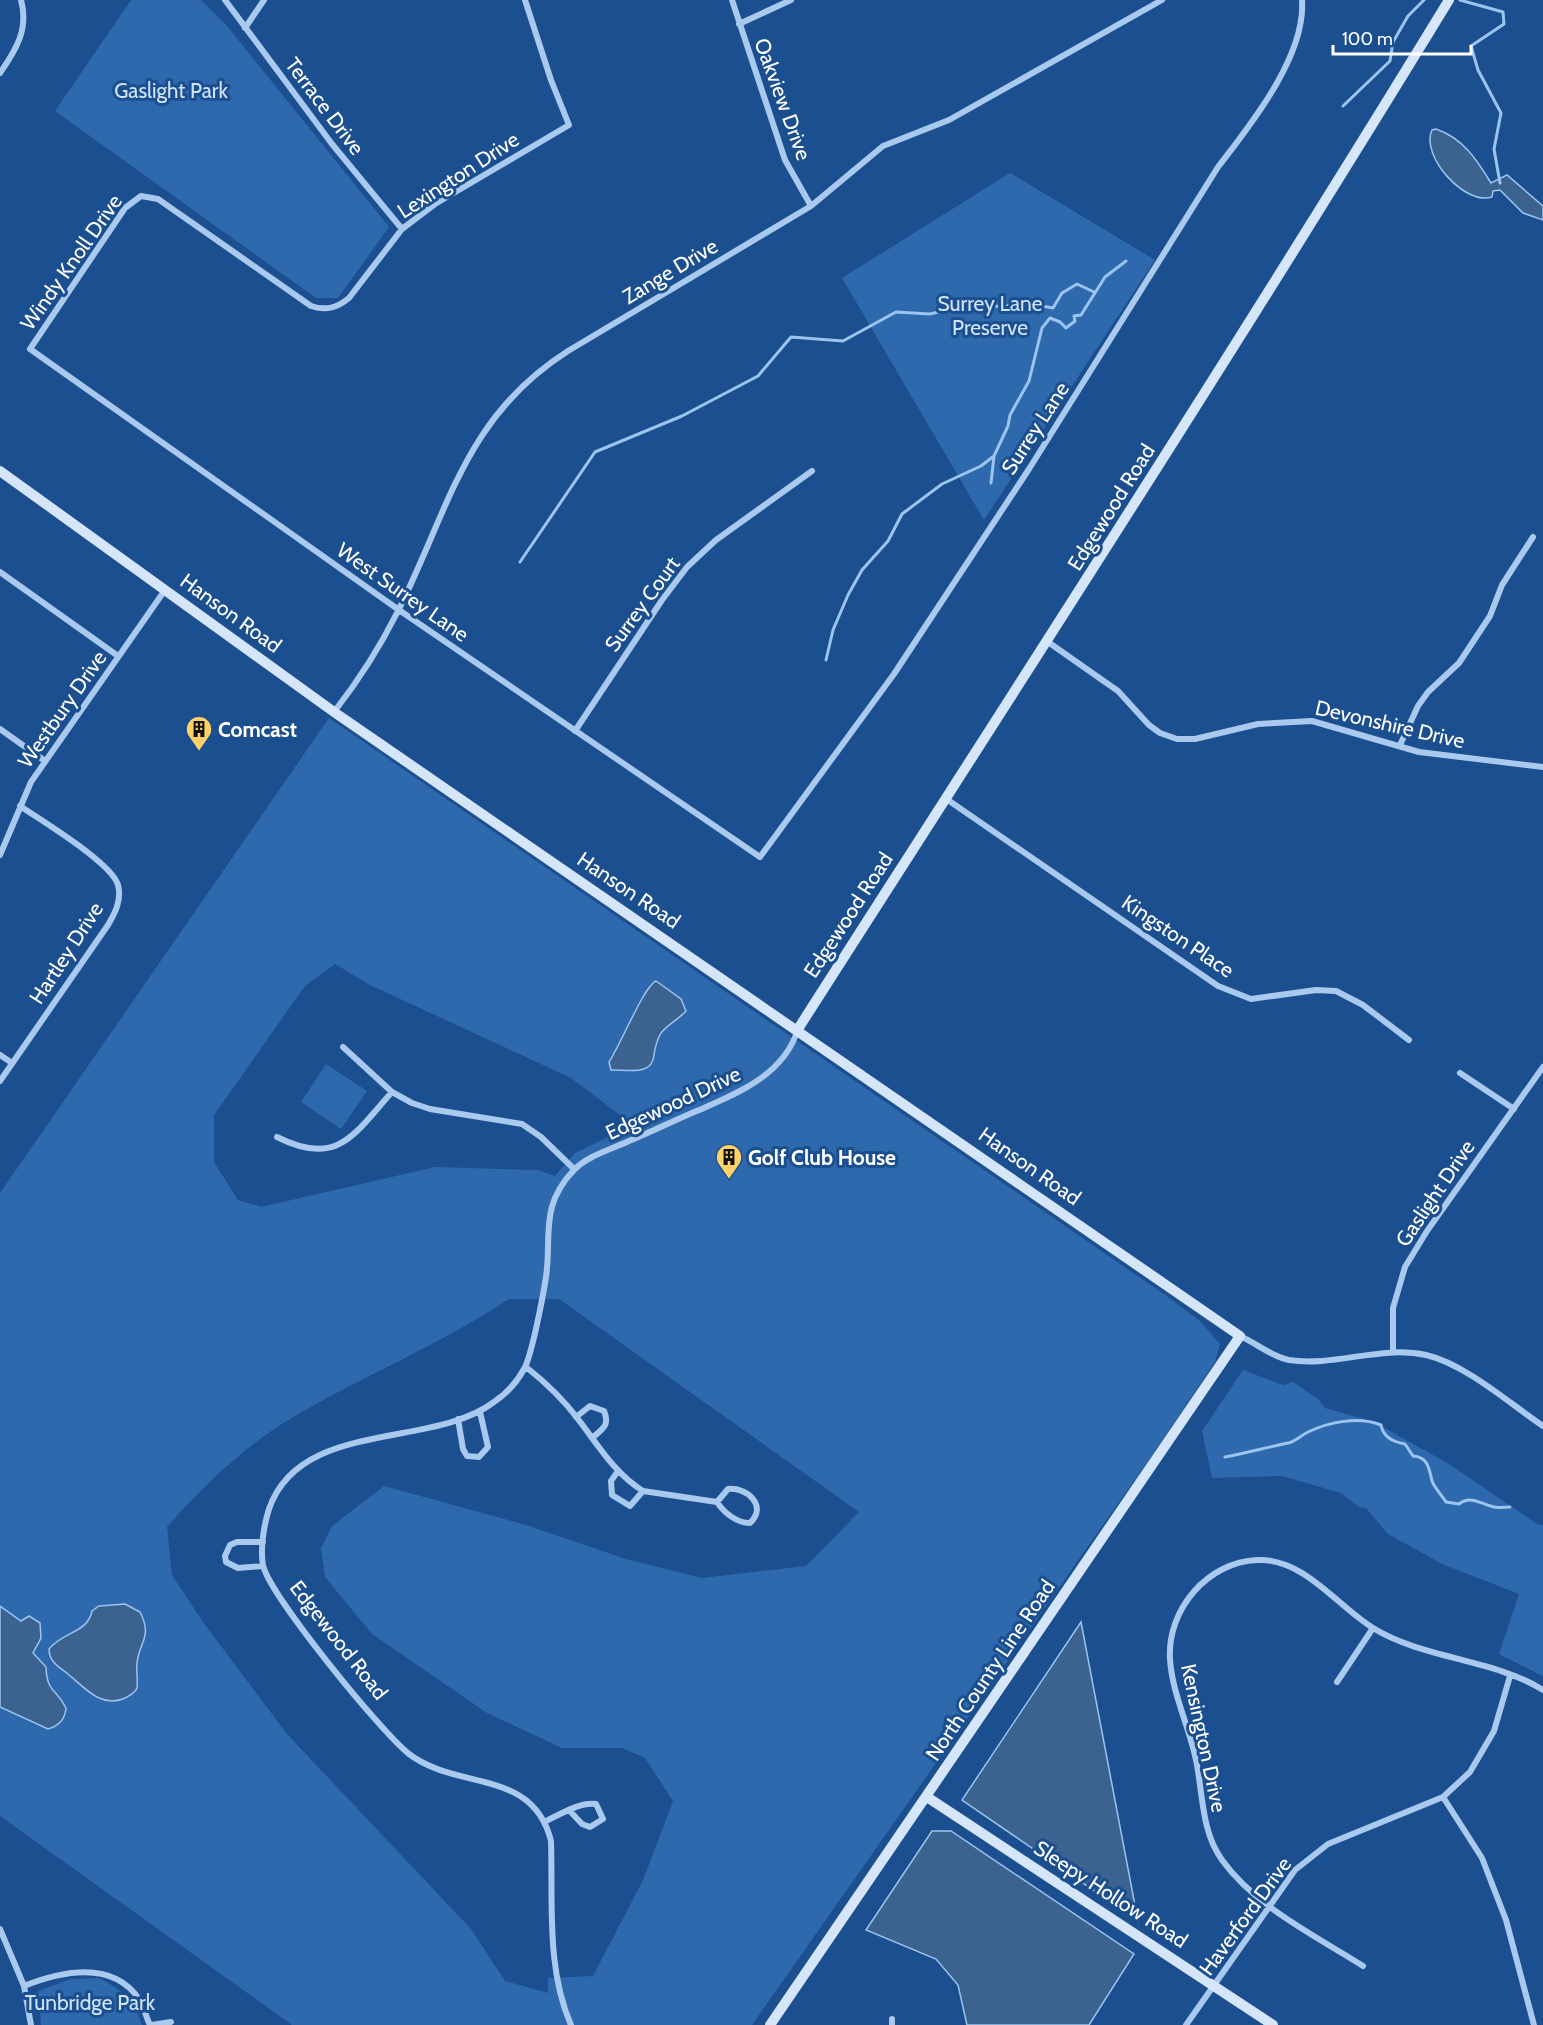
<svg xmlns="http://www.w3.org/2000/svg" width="1543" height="2025" viewBox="0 0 1543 2025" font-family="Cabin,sans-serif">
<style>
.green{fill:#2e69ad;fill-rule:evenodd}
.water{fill:#3c6290;stroke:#9cc4f0;stroke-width:1.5}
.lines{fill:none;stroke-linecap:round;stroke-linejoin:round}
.stream{stroke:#9cc4f0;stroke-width:3}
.street{stroke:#a9c9ee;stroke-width:6}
.secondary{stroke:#d6e6fa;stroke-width:10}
.labels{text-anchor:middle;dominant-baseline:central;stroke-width:6;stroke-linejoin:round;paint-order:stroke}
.park-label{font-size:21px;fill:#cfe3fa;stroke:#1b4f8f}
.street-label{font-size:21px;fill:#fff;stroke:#1b4f8f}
.poi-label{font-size:21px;font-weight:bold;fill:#fff;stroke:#1b4f8f;text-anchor:start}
</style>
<rect width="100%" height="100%" fill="#1b4f8f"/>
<path class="green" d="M131,0H201L227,26L389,227L338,298H316L55,111Z
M1010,173L1155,260L984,520L842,278Z
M329,718L1168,1297L1200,1321L1220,1344L1215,1362L1155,1451L752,2025H292L0,1816V1193ZM335,964L370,985L571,1078L633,1125L575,1153L555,1176L537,1170L435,1167L261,1207L238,1200L214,1162V1115L305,986ZM509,1299H559L859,1512L806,1566L702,1578L626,1559L526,1525L384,1486L332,1526L321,1548L325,1577L372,1634L487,1713L562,1748H622L645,1758L673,1801L643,1880L593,1976L548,1978V1993L505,1981L471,1929L287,1734L203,1622L172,1575L167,1527C203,1486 243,1447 290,1419C362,1376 440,1345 509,1299Z
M326,1064L367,1091L341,1129L301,1102Z
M1243,1370L1283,1385L1293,1382L1318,1399L1325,1408L1374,1422L1449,1464L1537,1524L1543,1525V1676L1499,1654L1519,1594L1442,1564L1388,1534L1366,1508L1359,1507L1341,1493L1282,1476L1212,1478L1202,1431Z
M98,1978C122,1989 134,2000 142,2025H41L38,1991L71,1979Z"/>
<path class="water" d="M1436,129C1463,138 1477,160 1491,183L1507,175L1543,206V220L1523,213L1500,190L1493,191L1492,197C1465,206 1420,156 1432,130Z
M656,981L681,999L686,1011C679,1019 668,1024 661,1033C657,1040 655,1047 654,1055C652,1077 626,1069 611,1070L609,1062C620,1046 644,986 656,981Z
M125,1604L140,1612C153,1637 139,1642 137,1663C136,1671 138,1680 137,1688C135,1693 132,1694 127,1697C102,1710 85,1688 68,1674C59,1667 49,1662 49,1649C62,1632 88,1633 92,1611L99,1606Z
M0,1606L21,1621L29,1616L40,1623L41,1638L33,1653L46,1667C47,1693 56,1688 66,1708C65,1720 59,1726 48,1729L0,1707Z
M1081,1622L1138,1921L962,1800Z
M932,1831H951L1134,1954L1089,2025H967L958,1985L936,1959L866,1930Z"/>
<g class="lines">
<path class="stream" d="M1460,0L1503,12L1504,24L1471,46L1478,70L1501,113L1494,149L1500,183
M1343,106L1390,61L1393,42L1408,16L1424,0
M991,483L994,456
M520,562L595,452L682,416L758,376L791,337L843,341L896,312L930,314L980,302L1000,307L1027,303L1053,308L1062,293L1077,284L1094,292
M826,660L833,630L848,595L862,570L888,541L902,514L942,484L981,466L994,456L1008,426L1010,415L1029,381L1042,328L1050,318L1060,322L1066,328L1075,321L1074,316L1081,315L1105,277L1126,261
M1225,1457C1246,1453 1268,1447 1288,1443C1294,1442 1302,1435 1308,1432C1329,1422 1358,1416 1381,1425C1383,1437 1393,1442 1405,1444L1413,1456C1428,1457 1429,1468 1432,1481C1434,1487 1443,1497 1446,1502L1459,1504C1471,1495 1481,1504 1494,1507C1498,1508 1505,1507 1510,1507"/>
<path class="street" d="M225,0L332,144L402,229
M525,0L551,80L569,125L435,204L402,229L349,298C337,308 326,311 311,306L158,199L141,196L125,208L30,349L399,610L760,857L894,674L1029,469L1218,167C1251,124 1306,56 1302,0
M732,0L785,160L811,206
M739,24L791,0
M245,28L264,0
M0,73C16,50 29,29 21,0
M0,572L118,656
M1048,642L1118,691L1149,725L1160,733L1177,739H1195L1258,724L1312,721L1419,752L1543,767
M334,712C359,680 380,647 398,611C449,510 464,417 568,351L811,206L883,146L949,120L1162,0
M0,729L45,761
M575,731L662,600L687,567L716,540L812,471
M1400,745L1418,706L1428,692L1459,663L1490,616L1502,585L1533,537
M945,798L1218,986L1251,999L1316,990L1336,991L1363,1005L1409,1040
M0,855L31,782L165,590
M343,1047L392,1092L412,1103L430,1109L522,1124L541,1137L574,1169
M0,1055L12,1063
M1460,1073L1514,1109
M0,1081L108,925C115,913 122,900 118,885C112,863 42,821 20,806
M277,1137C338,1168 354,1134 392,1092
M1240,1336C1256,1343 1272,1357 1289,1360C1335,1367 1380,1345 1426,1355C1465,1364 1509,1403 1543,1426
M1393,1352V1308L1405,1267L1427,1231L1543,1067
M526,1367C545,1382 563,1399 578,1419C598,1445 615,1474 643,1491L717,1502C724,1513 737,1523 750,1523C768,1506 747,1487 728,1489L717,1502
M576,1417L590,1406L604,1411C610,1425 603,1429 592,1438
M458,1419L463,1449L467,1456L479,1457L488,1447L480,1412
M618,1471L611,1481L612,1495L630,1506L643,1491
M263,1566L238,1568L226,1562L225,1556L230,1545L237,1542H263
M1337,1682L1373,1628
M1443,1797L1482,1858L1506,1920L1534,2025
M546,1821C561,1814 579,1802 596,1804L603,1819L590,1827L582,1824L569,1810
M0,1929L24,1986L31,2025
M1363,1966C1314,1935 1256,1907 1222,1860C1201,1831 1203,1793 1196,1760C1189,1726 1172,1693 1170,1659C1167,1609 1208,1562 1257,1560C1304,1558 1336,1605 1373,1628C1423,1659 1494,1659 1543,1690
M24,1986C62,1971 112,1960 139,1999C144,2006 146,2017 150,2025
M892,2019V2025
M151,2025L171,2022
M571,2025C546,1968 553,1902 551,1841C533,1768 458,1791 409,1754C382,1733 269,1595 263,1565C260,1548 264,1525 269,1509C300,1419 432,1449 494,1402C506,1394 517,1382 524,1369C532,1355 543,1296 546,1277C552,1237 539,1206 574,1170C587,1156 612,1149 629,1141C653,1131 675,1120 699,1110C738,1093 784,1075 798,1029
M1186,2025L1295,1870L1328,1844L1443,1797L1470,1772L1494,1731L1510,1676"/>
<path class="secondary" d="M0,471L334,712L1240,1336L770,2025
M798,1029C1017,687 1237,347 1449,0
M927,1797L1273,2025"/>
</g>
<defs>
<g id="building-pin" transform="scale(1.35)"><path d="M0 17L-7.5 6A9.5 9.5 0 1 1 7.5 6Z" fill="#ffd166" stroke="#1b4f8f"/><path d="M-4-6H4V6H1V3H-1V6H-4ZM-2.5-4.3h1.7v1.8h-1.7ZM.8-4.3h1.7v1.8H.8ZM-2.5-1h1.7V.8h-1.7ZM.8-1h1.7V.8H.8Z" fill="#111"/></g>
</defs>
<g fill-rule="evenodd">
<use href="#building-pin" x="199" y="729"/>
<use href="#building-pin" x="729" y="1157"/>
</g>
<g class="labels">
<g class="park-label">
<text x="171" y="90">Gaslight Park</text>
<text x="990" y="303">Surrey Lane<tspan x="990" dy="24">Preserve</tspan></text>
<text x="90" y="2002">Tunbridge Park</text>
</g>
<g class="street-label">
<text transform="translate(783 99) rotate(70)">Oakview Drive</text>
<text transform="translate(325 106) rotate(53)">Terrace Drive</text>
<text transform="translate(458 175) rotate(-33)">Lexington Drive</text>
<text transform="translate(71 262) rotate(-55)">Windy Knoll Drive</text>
<text transform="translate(670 271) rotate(-31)">Zange Drive</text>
<text transform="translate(1035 428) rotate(-57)">Surrey Lane</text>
<text transform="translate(1111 507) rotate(-58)">Edgewood Road</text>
<text transform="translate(403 592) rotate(35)">West Surrey Lane</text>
<text transform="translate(642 604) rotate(-54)">Surrey Court</text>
<text transform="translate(231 613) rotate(36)">Hanson Road</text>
<text transform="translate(62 709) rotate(-55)">Westbury Drive</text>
<text transform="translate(1390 724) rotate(13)">Devonshire Drive</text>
<text transform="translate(629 890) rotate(34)">Hanson Road</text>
<text transform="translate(848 915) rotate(-57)">Edgewood Road</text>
<text transform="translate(1178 936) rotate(34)">Kingston Place</text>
<text transform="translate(66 953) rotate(-57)">Hartley Drive</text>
<text transform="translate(673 1103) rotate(-25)">Edgewood Drive</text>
<text transform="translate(1030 1166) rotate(35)">Hanson Road</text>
<text transform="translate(1435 1193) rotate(-56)">Gaslight Drive</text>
<text transform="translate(339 1640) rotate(52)">Edgewood Road</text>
<text transform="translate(990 1670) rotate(-56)">North County Line Road</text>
<text transform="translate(1204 1738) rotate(78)">Kensington Drive</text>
<text transform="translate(1111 1894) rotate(33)">Sleepy Hollow Road</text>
<text transform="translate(1245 1916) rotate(-54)">Haverford Drive</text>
</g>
<g class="poi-label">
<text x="218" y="729">Comcast</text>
<text x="748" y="1157">Golf Club House</text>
</g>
</g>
<path d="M1333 45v9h138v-9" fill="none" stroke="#ffffff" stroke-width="3"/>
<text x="1342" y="45" font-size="18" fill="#ffffff" stroke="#1b4f8f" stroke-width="4.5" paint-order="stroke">100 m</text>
</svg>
